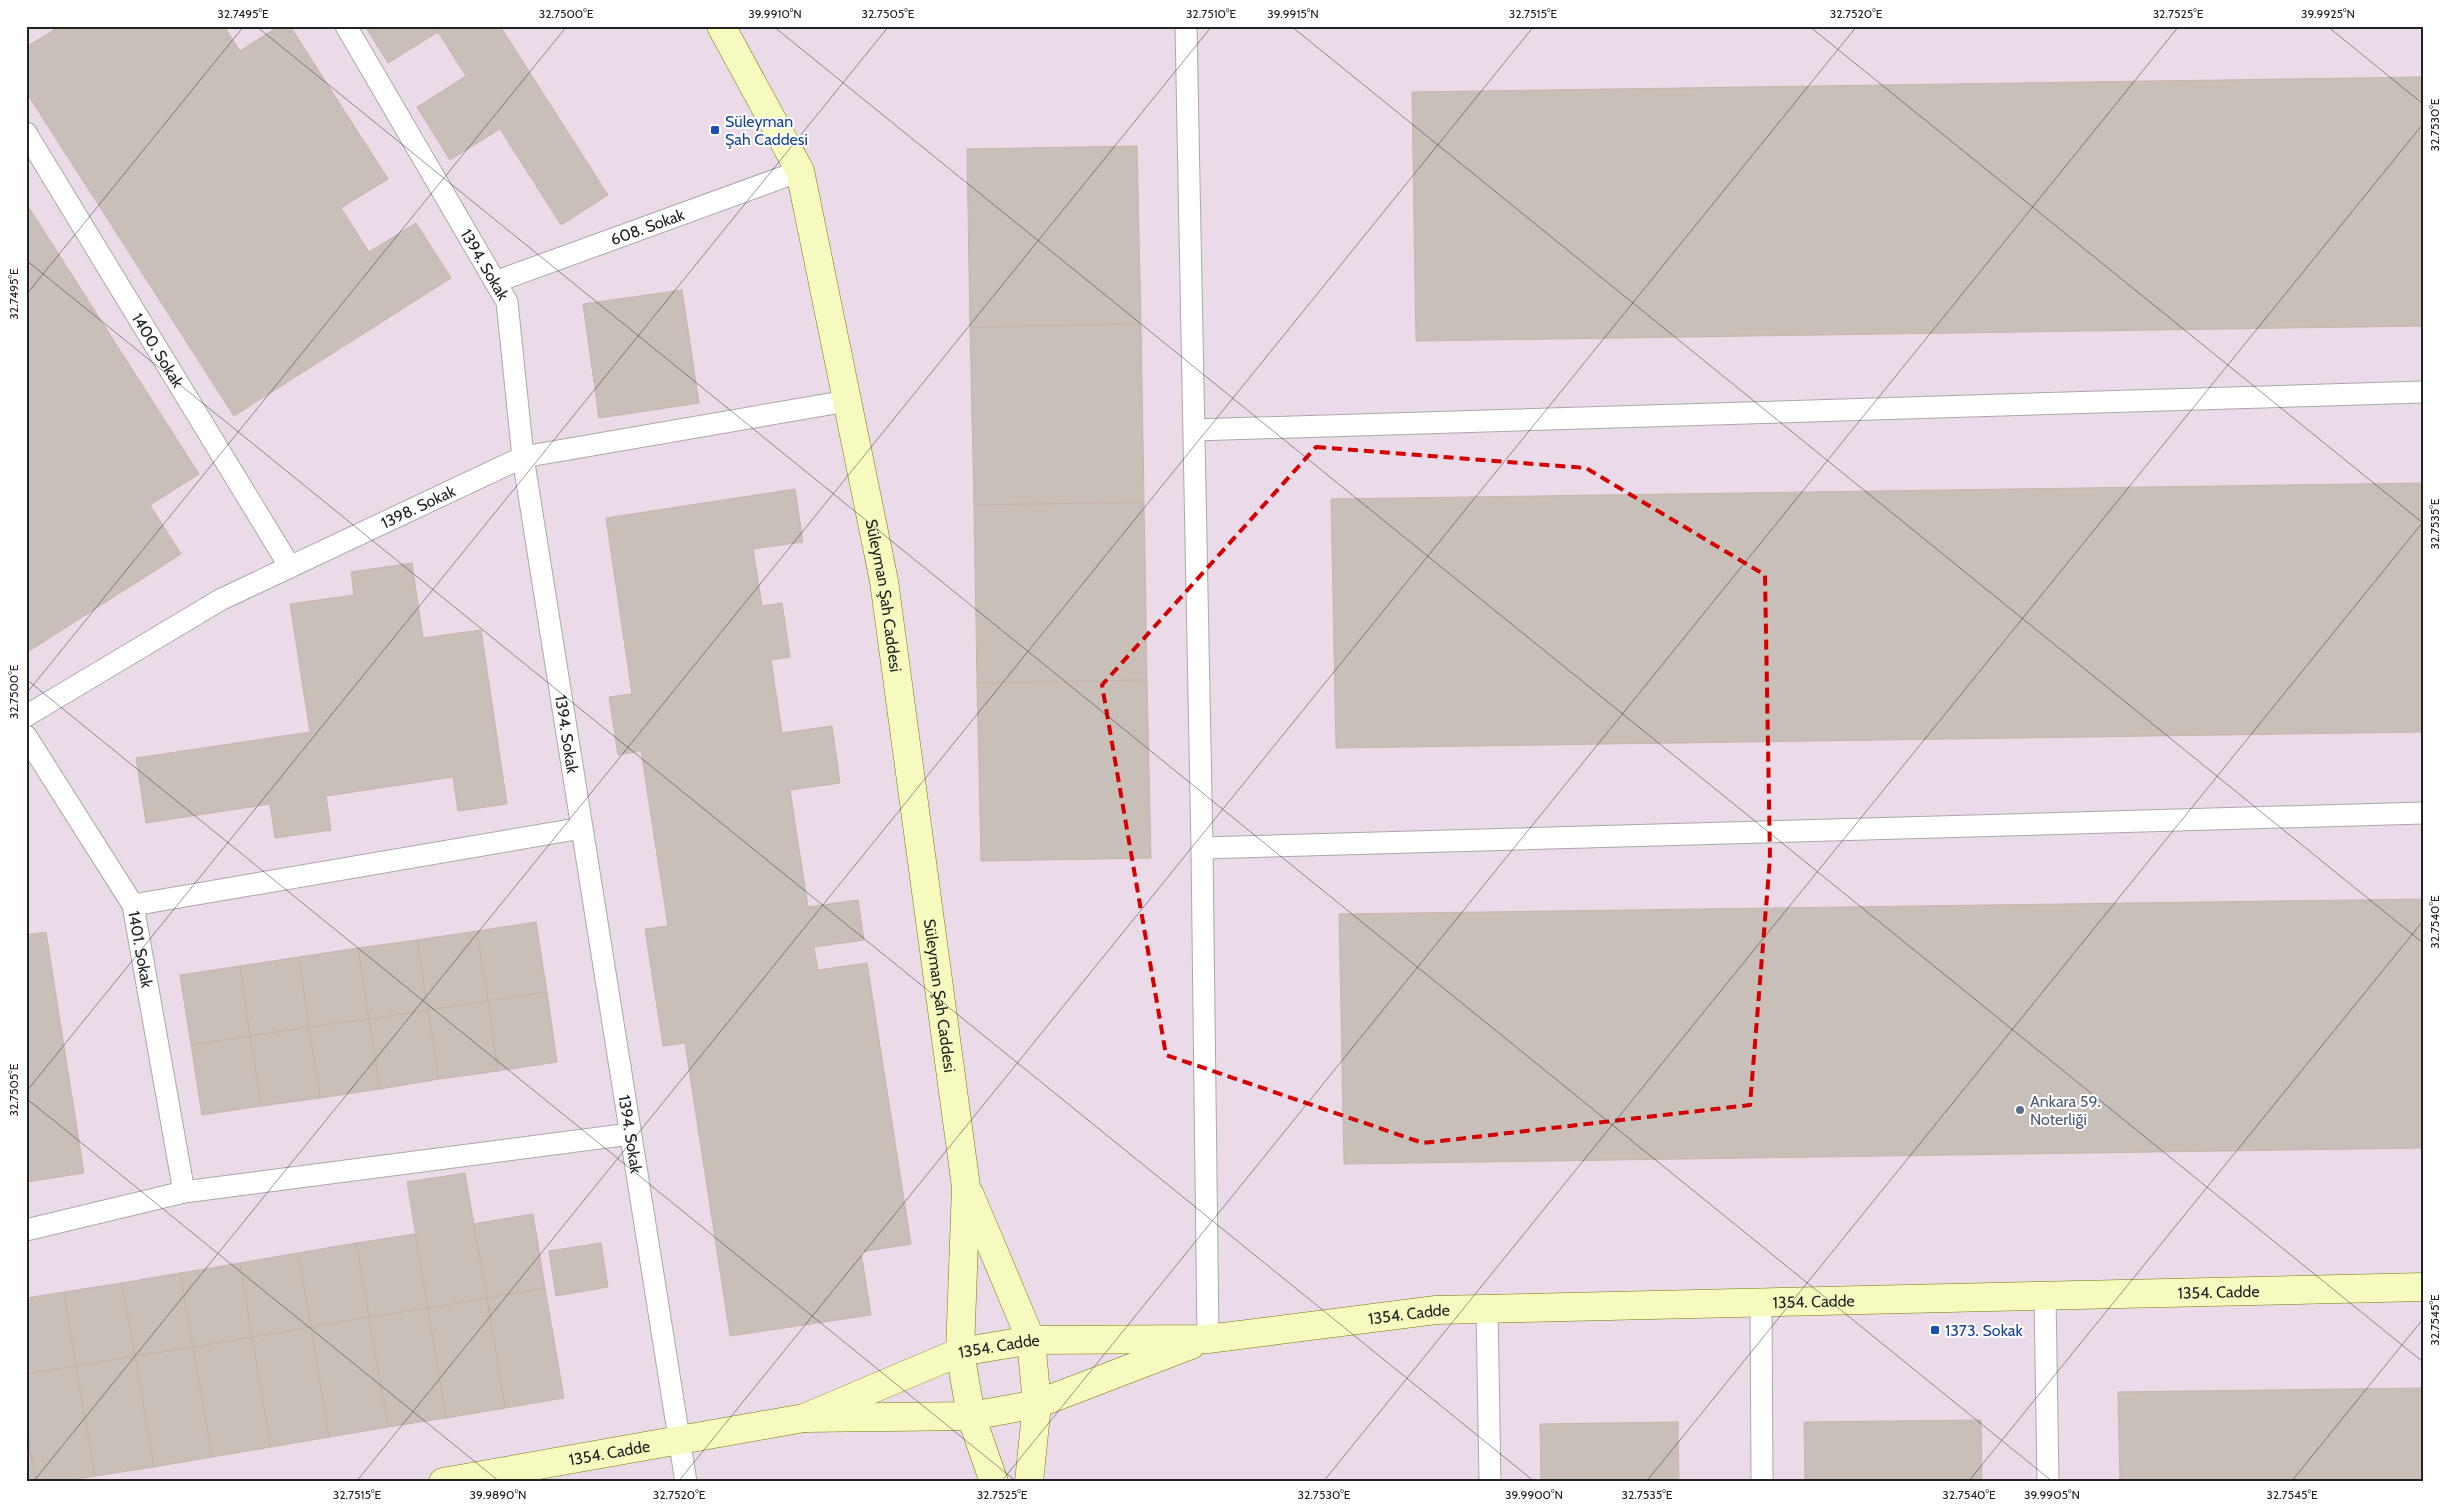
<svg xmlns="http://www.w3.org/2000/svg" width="2449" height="1508" viewBox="0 0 2449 1508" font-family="Cabin,sans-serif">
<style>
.industrial{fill:#ebdbe8}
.building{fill:#c7bfb8;stroke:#c4b6ab}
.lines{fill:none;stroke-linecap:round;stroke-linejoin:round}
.service-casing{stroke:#a9a9a9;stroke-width:23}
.secondary-casing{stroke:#707d05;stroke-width:29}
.service{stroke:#fff;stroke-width:21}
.secondary{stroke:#f7fabf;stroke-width:28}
.marked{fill:none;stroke:#d40000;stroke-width:4;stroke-dasharray:10 6;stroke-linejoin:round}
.ticks{fill:none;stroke:#222;stroke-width:1;stroke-opacity:0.45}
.transit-dot{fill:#1a4fb4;stroke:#fff;stroke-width:2}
.service-dot{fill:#5c6f8a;stroke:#fff;stroke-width:2}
.labels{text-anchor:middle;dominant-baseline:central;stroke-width:4;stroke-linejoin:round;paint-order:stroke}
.transit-label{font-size:16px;fill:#164399;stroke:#fff;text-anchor:start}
.street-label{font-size:16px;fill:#222;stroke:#fff}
.service-label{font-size:16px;fill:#4e5e75;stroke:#fff;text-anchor:start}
.neatline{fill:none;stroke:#222;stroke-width:2}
.ticks-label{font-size:12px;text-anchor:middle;fill:#222}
</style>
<rect width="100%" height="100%" fill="#f2efe9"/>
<path class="industrial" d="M26,26H2423V1482H26Z"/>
<path class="building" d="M52,26H224L240,51L279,26H290L388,179L341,208L369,252L416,223L451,278L234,416L26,92V47L54,30Z
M365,26H500L608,195L561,225L500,129L450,160L417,107L466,76L438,32L388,63Z
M2423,77V326L1416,341L1412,92Z
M1137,146L1141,324L970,327L967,149Z
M26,203L199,474L150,505L181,554L26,653V581L29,579L26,576Z
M682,290L699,403L599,418L583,304Z
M1141,324L1144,502L974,505L970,327Z
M2423,483V732L1336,748L1331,499Z
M795,489L803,542L753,549L762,606L782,603L790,657L771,660L782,733L832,726L840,783L790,790L808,907L858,900L864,940L814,947L818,970L867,963L911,1244L861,1252L871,1315L730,1336L685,1043L663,1046L645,929L668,926L641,751L618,755L609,697L632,694L606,518Z
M1144,502L1147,680L977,683L974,505Z
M412,563L423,638L481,630L507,804L458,811L453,777L326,796L331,830L275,838L270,804L146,823L136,758L310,732L290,604L354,595L351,572Z
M1147,680L1151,858L981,861L977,683Z
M2423,899V1148L1344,1164L1339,914Z
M536,922L547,992L488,1001L477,931Z
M477,931L488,1001L428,1010L417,940Z
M46,932L84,1173L26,1182V935Z
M417,940L428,1010L369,1019L358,948Z
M358,948L369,1019L309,1027L299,957Z
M299,957L309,1027L250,1036L240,966Z
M240,966L250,1036L191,1045L180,975Z
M547,992L557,1062L498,1071L488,1001Z
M488,1001L498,1071L439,1079L428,1010Z
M428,1010L439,1079L380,1089L369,1019Z
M369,1019L380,1089L320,1098L309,1027Z
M309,1027L320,1098L261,1106L250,1036Z
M250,1036L261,1106L202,1115L191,1045Z
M465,1173L487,1298L428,1308L407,1182Z
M533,1214L545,1288L487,1298L473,1224Z
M415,1234L428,1308L369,1317L356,1243Z
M356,1243L369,1317L311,1327L298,1253Z
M601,1243L608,1287L556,1296L549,1251Z
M298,1253L311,1327L252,1337L240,1263Z
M240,1263L252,1337L193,1347L180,1273Z
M180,1273L193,1347L135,1356L122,1283Z
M122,1283L135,1356L76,1366L64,1292Z
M545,1288L564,1398L505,1408L487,1298Z
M64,1292L76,1366L26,1374V1298Z
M487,1298L505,1408L446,1418L428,1308Z
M428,1308L446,1418L388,1427L369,1317Z
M369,1317L388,1427L329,1437L311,1327Z
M311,1327L329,1437L271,1447L252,1337Z
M252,1337L271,1447L212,1457L193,1347Z
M193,1347L212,1457L154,1467L135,1356Z
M135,1356L154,1467L95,1476L76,1366Z
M76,1366L95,1476L62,1482H36L26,1425V1374Z
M2423,1388V1482H2120L2118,1392Z
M1981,1420L1982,1482H1805L1804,1422Z
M1678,1422L1679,1482H1541L1540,1424Z
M26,1425L36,1482H26Z"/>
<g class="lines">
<g class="service-casing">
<g id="service">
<path id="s1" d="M346,26L507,302L523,457L686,1482"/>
<path d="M1186,26L1202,848L1208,1339"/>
<path id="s2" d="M26,133L290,567"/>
<path id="s3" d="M495,282L800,171"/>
<path d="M1194,430L2423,392"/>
<path id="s4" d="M26,716L220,600L523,457L847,401"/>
<path id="s5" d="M26,736L133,905L184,1192"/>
<path d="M1202,848L2423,813"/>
<path d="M133,905L582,828"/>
<path d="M26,1230L184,1192L630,1134"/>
<path d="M2045,1296L2048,1482"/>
<path d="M1761,1302L1762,1482"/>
<path d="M1487,1308L1490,1482"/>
</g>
</g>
<g class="secondary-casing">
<g id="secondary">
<path id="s6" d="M721,26L800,171L884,581L966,1187L960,1352L971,1416L994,1482"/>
<path d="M970,1195L1031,1340L1037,1404L1029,1482"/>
<path id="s7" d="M804,1418L960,1352L1031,1340L1208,1339L1436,1310L2423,1287"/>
<path id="s8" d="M443,1482L804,1418L971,1416L1037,1404L1191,1345"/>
</g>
</g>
<use href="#service" class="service"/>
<use href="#secondary" class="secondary"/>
</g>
<path class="marked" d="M1316,447L1586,468L1765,575L1770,858L1750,1105L1423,1143L1166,1055L1102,685Z"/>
<path class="ticks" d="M256,26L2053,1482M773,26L2423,1362M1291,26L2423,943M1809,26L2423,523M2327,26L2423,104M26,260L1535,1482M26,295L244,26M26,679L1017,1482M26,694L567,26M26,1092L889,26M26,1098L500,1482M33,1482L1212,26M356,1482L1534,26M678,1482L1857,26M1001,1482L2179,26M1323,1482L2423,124M1646,1482L2423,522M1968,1482L2423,921M2291,1482L2423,1319"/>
<g class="transit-dot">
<rect x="710" y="125" width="10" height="10" rx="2.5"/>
<rect x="1930" y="1325" width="10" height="10" rx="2.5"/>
</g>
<circle class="service-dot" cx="2020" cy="1110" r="5"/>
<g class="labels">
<g class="transit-label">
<text x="725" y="121">Süleyman<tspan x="725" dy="18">Şah Caddesi</tspan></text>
<text x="1945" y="1330">1373. Sokak</text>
</g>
<g class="street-label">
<text stroke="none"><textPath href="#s3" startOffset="162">608. Sokak</textPath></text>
<text stroke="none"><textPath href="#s1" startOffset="276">1394. Sokak</textPath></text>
<text stroke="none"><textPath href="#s2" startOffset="254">1400. Sokak</textPath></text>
<text stroke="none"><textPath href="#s4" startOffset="445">1398. Sokak</textPath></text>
<text stroke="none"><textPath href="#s6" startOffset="598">Süleyman Şah Caddesi</textPath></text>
<text stroke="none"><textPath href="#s1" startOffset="756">1394. Sokak</textPath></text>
<text stroke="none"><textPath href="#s5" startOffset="245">1401. Sokak</textPath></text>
<text stroke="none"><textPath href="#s6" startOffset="1002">Süleyman Şah Caddesi</textPath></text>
<text stroke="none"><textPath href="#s1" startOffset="1161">1394. Sokak</textPath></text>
<text stroke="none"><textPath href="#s7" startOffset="1431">1354. Cadde</textPath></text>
<text stroke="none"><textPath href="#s7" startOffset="1026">1354. Cadde</textPath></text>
<text stroke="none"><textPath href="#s7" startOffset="621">1354. Cadde</textPath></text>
<text stroke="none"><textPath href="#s7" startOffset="209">1354. Cadde</textPath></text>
<text stroke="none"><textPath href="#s8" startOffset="169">1354. Cadde</textPath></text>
</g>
<g class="service-label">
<text x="2030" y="1101">Ankara 59.<tspan x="2030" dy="18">Noterliği</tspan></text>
</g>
</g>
<rect width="2449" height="1508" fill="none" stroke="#ffffff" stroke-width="55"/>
<rect x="28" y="28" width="2394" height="1452" class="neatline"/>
<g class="ticks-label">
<text x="243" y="18">32.7495°E</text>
<text x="566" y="18">32.7500°E</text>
<text x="775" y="18">39.9910°N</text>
<text x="888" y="18">32.7505°E</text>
<text x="1211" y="18">32.7510°E</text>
<text x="1293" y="18">39.9915°N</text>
<text x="1533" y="18">32.7515°E</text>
<text x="1856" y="18">32.7520°E</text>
<text x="2178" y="18">32.7525°E</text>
<text x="2328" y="18">39.9925°N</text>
<text transform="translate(2435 125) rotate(-90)" y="4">32.7530°E</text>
<text transform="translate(14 294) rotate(-90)" y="4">32.7495°E</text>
<text transform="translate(2435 524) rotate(-90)" y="4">32.7535°E</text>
<text transform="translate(14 692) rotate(-90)" y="4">32.7500°E</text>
<text transform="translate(2435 922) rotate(-90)" y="4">32.7540°E</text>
<text transform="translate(14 1090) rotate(-90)" y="4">32.7505°E</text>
<text transform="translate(2435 1320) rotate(-90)" y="4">32.7545°E</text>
<text x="357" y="1499">32.7515°E</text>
<text x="498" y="1499">39.9890°N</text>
<text x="679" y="1499">32.7520°E</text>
<text x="1002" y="1499">32.7525°E</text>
<text x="1324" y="1499">32.7530°E</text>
<text x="1534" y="1499">39.9900°N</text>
<text x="1647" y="1499">32.7535°E</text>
<text x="1969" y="1499">32.7540°E</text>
<text x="2052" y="1499">39.9905°N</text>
<text x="2292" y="1499">32.7545°E</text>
</g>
</svg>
